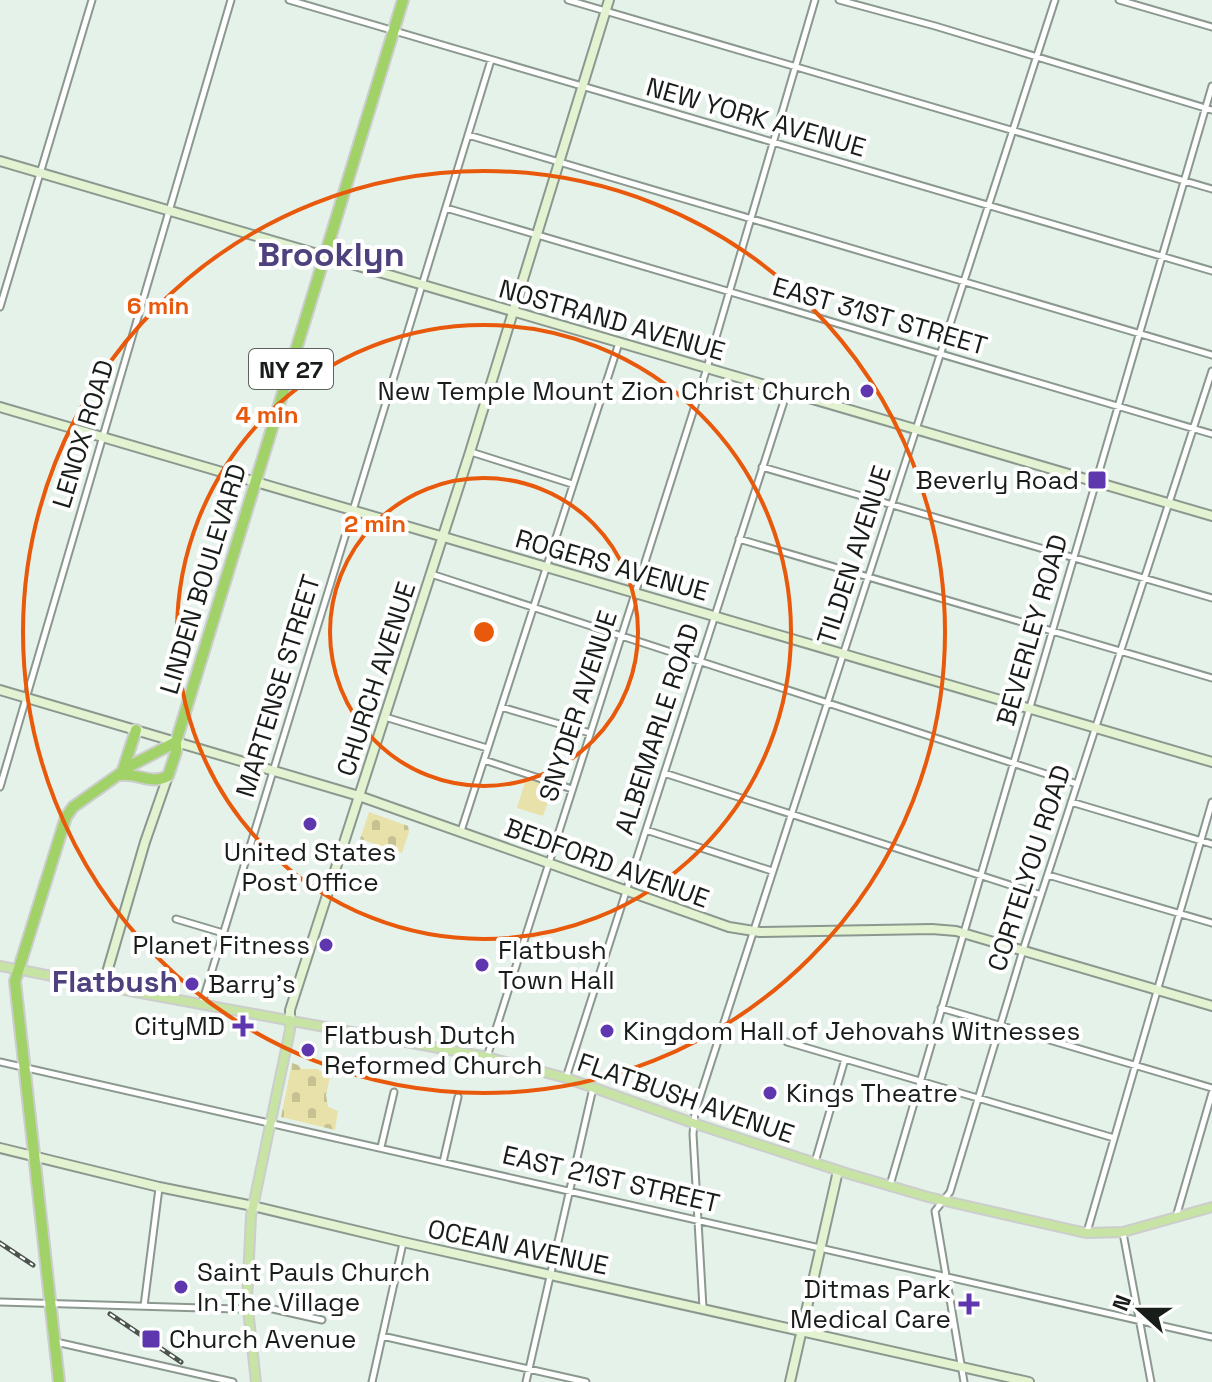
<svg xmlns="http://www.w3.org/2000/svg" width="1212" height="1382" viewBox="0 0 1212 1382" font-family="'Space Grotesk',sans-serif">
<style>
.cemetery{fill:url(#cemetery-stones)}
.pitch{fill:#e8e1a9}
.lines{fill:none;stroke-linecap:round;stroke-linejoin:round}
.street-casing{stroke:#8b988f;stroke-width:9}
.secondary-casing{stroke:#8b988f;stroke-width:12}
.primary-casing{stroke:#cccdcd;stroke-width:12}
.highway-casing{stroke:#cccdcd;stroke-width:14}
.street{stroke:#fff;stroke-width:5}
.secondary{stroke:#e3f2d1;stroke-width:8}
.primary{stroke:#c7e4a4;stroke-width:8}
.highway{stroke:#a1d267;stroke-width:10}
.rail-casing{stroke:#4c534e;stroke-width:5}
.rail{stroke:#fff;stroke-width:2;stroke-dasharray:6;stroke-linecap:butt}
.ring{fill:none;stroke:#e8590c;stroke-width:4}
.poi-dot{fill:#5e37af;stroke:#fff;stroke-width:3}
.labels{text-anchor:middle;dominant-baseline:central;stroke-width:8;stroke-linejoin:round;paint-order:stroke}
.shield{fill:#fff;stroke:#5d615f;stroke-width:2}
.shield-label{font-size:24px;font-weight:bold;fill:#181d1a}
.street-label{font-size:26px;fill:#181d1a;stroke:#fff}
.poi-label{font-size:26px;fill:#181d1a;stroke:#fff;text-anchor:start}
.quarter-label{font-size:30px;font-weight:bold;fill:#4f417e;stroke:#fff}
.district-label{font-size:34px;font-weight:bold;fill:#4f417e;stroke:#fff}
.centre{fill:#e8590c;stroke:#fff;stroke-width:4}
.ring-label{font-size:24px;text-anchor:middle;font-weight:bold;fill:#e8590c;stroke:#fff;stroke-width:8;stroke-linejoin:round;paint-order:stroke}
</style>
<defs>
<pattern id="cemetery-stones" width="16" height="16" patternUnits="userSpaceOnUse" patternTransform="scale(2)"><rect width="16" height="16" fill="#e8e1a9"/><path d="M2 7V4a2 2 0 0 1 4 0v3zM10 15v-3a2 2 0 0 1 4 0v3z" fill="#c6c191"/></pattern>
</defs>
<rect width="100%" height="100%" fill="#e5f2e9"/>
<path class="cemetery" d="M369,812L408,826L409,832L402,853L360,839Z
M292,1063L298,1065L301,1069H317L330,1077L326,1095L328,1107L338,1111L335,1130L281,1117Z"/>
<path class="pitch" d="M526,779L553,787L543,816L517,808Z"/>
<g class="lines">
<g class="street-casing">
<path id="street" d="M289,0L1212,271
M568,0L1212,189
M839,0L935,26L1212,110
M1119,0L1212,27
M468,135L1212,355
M446,208L1212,434
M0,307L92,0
M471,452L572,484
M762,467L1212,598
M739,539L1212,678
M431,574L1077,784
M501,707L590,733
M385,717L487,748
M484,760L572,789
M664,773L1041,895
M0,787L231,0
M1071,802L1212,844
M646,830L772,871
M461,831L619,343
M1048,875L1212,923
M176,919L223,933
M202,1003L491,60
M941,1008L1212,1088
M787,1042L1114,1138
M487,1057L707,368L815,0
M0,1062L1212,1337
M566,1078L787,392
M381,1147L394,1092
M443,1162L458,1097
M815,1162L845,1059
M890,1185L1212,86
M1176,1217L1212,1093
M1087,1232L1212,802
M1123,1233L1151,1382
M0,1302L237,1309L255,1305L322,1320
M144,1306L159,1188
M703,1308L693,1134L695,1112L1055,0
M382,1336L586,1382
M56,1342L233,1382
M372,1382L403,1243
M526,1382L593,1088
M964,1382L935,1211L950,1192L1023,950L1212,371"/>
</g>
<g class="secondary-casing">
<path id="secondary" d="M0,161L1212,516
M0,407L1212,762
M0,690L359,796L729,927L760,932L932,929L956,931L1212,1006
M103,986L145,842L168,776
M290,1020V1010L470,452L609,0
M0,1148L159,1187L253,1206L403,1242L1029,1382
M790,1382L838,1171"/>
</g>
<g class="primary-casing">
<path id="primary" d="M0,966L103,986L487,1057L566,1078L693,1123L846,1173L928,1197L1086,1233L1123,1232L1212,1207
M256,1382L247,1300L251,1216L290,1030V1020"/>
</g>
<g class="highway-casing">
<path id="highway" d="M123,770L136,730
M120,775C139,773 150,785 168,776L176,752V742L403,0
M59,1382L15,981L66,817L73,807L132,765L176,742"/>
</g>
<use href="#street" class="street"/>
<use href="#secondary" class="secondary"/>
<use href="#primary" class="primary"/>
<use href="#highway" class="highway"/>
<g class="rail-casing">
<path id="rail" d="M0,1243L33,1265
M110,1314L181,1362"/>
</g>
<use href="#rail" class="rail"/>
</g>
<g class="ring">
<circle cx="484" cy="632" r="154"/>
<circle cx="484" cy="632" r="307"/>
<circle cx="484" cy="632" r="461"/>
</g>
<g class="poi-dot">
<circle cx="867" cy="391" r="8"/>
<rect x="1087" y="470" width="20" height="20" rx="4"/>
<circle cx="310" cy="824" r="8"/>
<circle cx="326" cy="945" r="8"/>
<circle cx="482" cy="965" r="8"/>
<circle cx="192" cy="984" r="8"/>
<path d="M239 1014h8v8h8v8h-8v8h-8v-8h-8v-8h8z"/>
<circle cx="607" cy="1031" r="8"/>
<circle cx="308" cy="1050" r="8"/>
<circle cx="770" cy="1093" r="8"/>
<circle cx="181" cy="1287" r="8"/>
<path d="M965 1292h8v8h8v8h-8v8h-8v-8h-8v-8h8z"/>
<rect x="141" y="1329" width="20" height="20" rx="4"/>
</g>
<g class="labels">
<rect class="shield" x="249" y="349" width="84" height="40" rx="6"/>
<g class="shield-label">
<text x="291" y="369">NY 27</text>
</g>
<g class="street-label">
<text transform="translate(756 117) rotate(16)">NEW YORK AVENUE</text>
<text transform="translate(880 316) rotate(16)">EAST 31ST STREET</text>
<text transform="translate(612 320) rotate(16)">NOSTRAND AVENUE</text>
<text transform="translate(83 434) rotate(-73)">LENOX ROAD</text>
<text transform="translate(854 555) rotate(-72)">TILDEN AVENUE</text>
<text transform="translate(612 565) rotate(16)">ROGERS AVENUE</text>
<text transform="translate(203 579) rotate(-73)">LINDEN BOULEVARD</text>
<text transform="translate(1032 630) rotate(-74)">BEVERLEY ROAD</text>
<text transform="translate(376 679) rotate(-72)">CHURCH AVENUE</text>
<text transform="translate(278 686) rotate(-73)">MARTENSE STREET</text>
<text transform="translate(578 706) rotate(-72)">SNYDER AVENUE</text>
<text transform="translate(657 729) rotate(-72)">ALBEMARLE ROAD</text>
<text transform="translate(607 863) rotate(20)">BEDFORD AVENUE</text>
<text transform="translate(1029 868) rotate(-72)">CORTELYOU ROAD</text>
<text transform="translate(686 1098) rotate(19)">FLATBUSH AVENUE</text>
<text transform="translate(611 1179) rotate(13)">EAST 21ST STREET</text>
<text transform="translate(518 1247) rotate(12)">OCEAN AVENUE</text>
</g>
<g class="poi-label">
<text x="851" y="391" text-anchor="end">New Temple Mount Zion Christ Church</text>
<text x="1079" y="480" text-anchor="end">Beverly Road</text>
<text x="310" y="852" text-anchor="middle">United States<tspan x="310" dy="30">Post Office</tspan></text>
<text x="310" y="945" text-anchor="end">Planet Fitness</text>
<text x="498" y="950">Flatbush<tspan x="498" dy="30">Town Hall</tspan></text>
<text x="208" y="984">Barry's</text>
<text x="225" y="1026" text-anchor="end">CityMD</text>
<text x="623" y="1031">Kingdom Hall of Jehovahs Witnesses</text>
<text x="324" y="1035">Flatbush Dutch<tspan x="324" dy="30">Reformed Church</tspan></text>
<text x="786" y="1093">Kings Theatre</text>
<text x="197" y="1272">Saint Pauls Church<tspan x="197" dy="30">In The Village</tspan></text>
<text x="951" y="1289" text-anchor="end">Ditmas Park<tspan x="951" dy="30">Medical Care</tspan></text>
<text x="169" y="1339">Church Avenue</text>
</g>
<g class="quarter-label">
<text x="115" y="981">Flatbush</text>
</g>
<g class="district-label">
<text x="331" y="254">Brooklyn</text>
</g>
</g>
<circle cx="484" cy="632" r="12" class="centre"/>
<g class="ring-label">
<text x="158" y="314">6 min</text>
<text x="267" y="423">4 min</text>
<text x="375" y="532">2 min</text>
</g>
<g transform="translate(1140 1310) rotate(291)" stroke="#ffffff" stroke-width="6" paint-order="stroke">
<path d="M0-6L14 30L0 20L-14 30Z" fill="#181d1a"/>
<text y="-12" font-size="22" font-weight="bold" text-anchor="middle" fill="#181d1a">N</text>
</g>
</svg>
